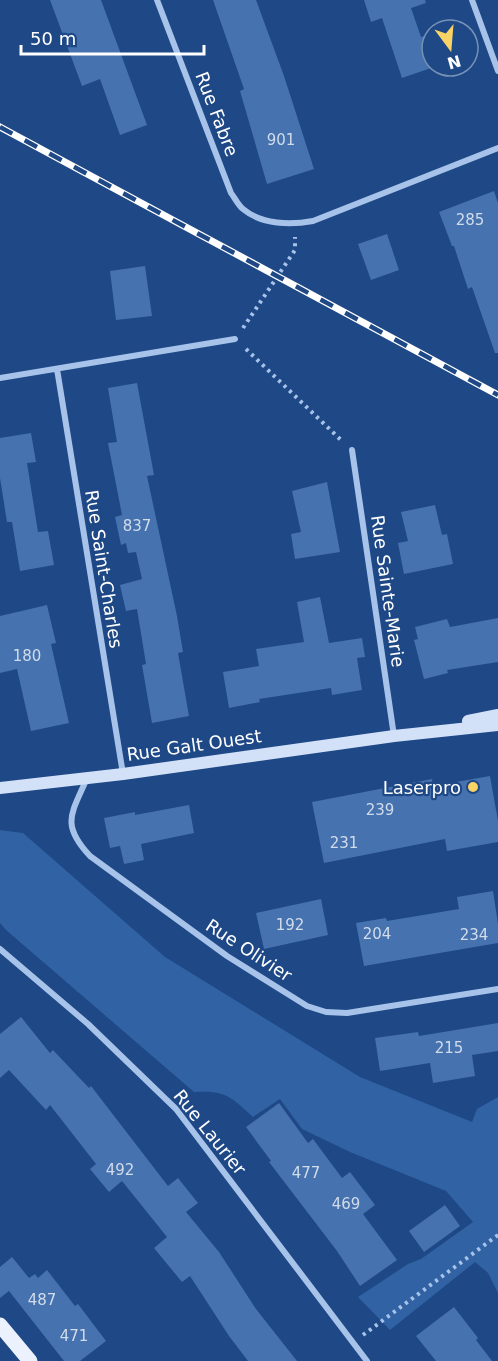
<svg xmlns="http://www.w3.org/2000/svg" width="498" height="1361" viewBox="0 0 498 1361" font-family="'DejaVu Sans',sans-serif">
<style>
.green{fill:#3162a4}
.building{fill:#4672af}
.lines{fill:none;stroke-linecap:round;stroke-linejoin:round}
.path{stroke:#a7c3ea;stroke-width:4;stroke-dasharray:3 4.5;stroke-linecap:butt}
.street{stroke:#a7c3ea;stroke-width:6}
.secondary{stroke:#d2e1f8;stroke-width:12}
.primary{stroke:#ebf2fe;stroke-width:15}
.rail-casing{stroke:#fff;stroke-width:7}
.rail{stroke:#1e4886;stroke-width:4.5;stroke-dasharray:14;stroke-linecap:butt}
.poi-dot{fill:#f9d366;stroke:#1e4886;stroke-width:2}
.labels{text-anchor:middle;dominant-baseline:central;stroke-width:4.5;stroke-linejoin:round;paint-order:stroke}
.number-label{font-size:15px;fill:#d1dceb}
.street-label{font-size:18px;fill:#fff;stroke:#1e4886}
.poi-label{font-size:18px;fill:#fff;stroke:#1e4886;text-anchor:end}
</style>
<rect width="100%" height="100%" fill="#1e4886"/>
<path class="green" d="M0,830L23,833L165,957L360,1077L472,1122L477,1109L498,1097V1293L488,1273L475,1262L390,1330L358,1297L408,1264L421,1259L473,1222L446,1191L350,1152L302,1129L280,1099L253,1117C231,1097 226,1090 194,1092L6,930L0,923Z"/>
<path class="building" d="M50,0H101L147,125L120,135L100,79L82,86Z
M213,0H256L284,76L314,169L267,184L240,91L244,89Z
M364,0H425L426,3L411,8L421,37L424,36L432,60V66L434,67L402,78L382,18L371,22Z
M494,191L498,203V353H495L472,287L468,289L454,246H452L439,212Z
M387,234L399,270L371,280L358,244Z
M145,266L152,316L116,320L110,271Z
M137,383L154,475L147,476L177,616L183,652L178,653L189,716L152,723L142,665L146,664L137,609L126,611L120,585L142,579L136,552L128,553L126,543L121,545L115,517L122,515L108,443L117,442L108,388Z
M31,433L36,462L27,463L38,532L48,531L54,565L20,571L12,522H7L0,478V438Z
M327,482L340,552L295,559L291,534L301,532L292,491Z
M435,505L442,535L447,534L453,564L404,574L398,543L408,541L401,512Z
M320,597L329,643L362,638L365,657L357,658L362,690L332,695L331,688L259,699L260,702L229,708L223,672L259,666L256,649L304,642L297,602Z
M47,605L56,643L51,644L69,723L31,731L17,669L0,673V616Z
M498,618V662L447,670L448,673L424,679L414,640L418,639L415,627L447,619L450,627Z
M490,776L498,821V842L447,851L445,839L324,863L312,802L432,779L433,786Z
M189,805L194,833L141,844L144,860L124,864L120,846L110,848L104,818L135,812V815Z
M493,891L498,924V943L364,966L356,923L386,918L387,921L459,909L457,897Z
M321,899L328,935L264,949L256,913Z
M21,1017L50,1053L53,1050L89,1088L91,1086L168,1186L178,1178L198,1203L186,1212L219,1252L256,1309L297,1361H248L229,1336L190,1276L182,1282L154,1248L167,1237L122,1181L109,1192L90,1169L96,1164L50,1105L46,1110L9,1070L0,1078V1034Z
M498,1023V1051L472,1055L475,1076L433,1083L430,1063L380,1071L375,1038L418,1032L419,1036Z
M279,1103L308,1143L313,1139L342,1178L350,1172L375,1205L363,1214L397,1260L360,1286L337,1251L269,1162L271,1161L246,1127Z
M445,1205L460,1226L424,1252L409,1231Z
M12,1257L29,1278L35,1274L38,1278L47,1270L75,1306L78,1304L106,1341L80,1361H64L9,1291L0,1298V1267Z
M454,1307L478,1338L476,1340L492,1361H436L416,1336Z"/>
<g class="lines">
<path class="path" d="M243,328L295,250V237
M246,349L342,441
M363,1335L498,1235"/>
<path class="street" d="M157,0L231,193C235,198 238,205 243,209C262,225 291,225 313,221L498,148
M472,0L498,71
M57,369L123,774
M0,378L235,339
M352,450L394,736
M87,778C72,813 60,824 90,856L227,956L307,1006L326,1012L347,1013L498,989
M0,949L88,1024L176,1109L367,1361"/>
<path class="secondary" d="M468,721L498,715
M0,788L123,774L394,736L498,725"/>
<path class="primary" d="M0,1325L30,1361"/>
<g class="rail-casing">
<path id="rail" d="M0,127L498,395"/>
</g>
<use href="#rail" class="rail"/>
</g>
<circle class="poi-dot" cx="473" cy="787" r="6"/>
<g class="labels">
<g class="number-label">
<text x="281" y="140">901</text>
<text x="470" y="220">285</text>
<text x="137" y="526">837</text>
<text x="27" y="656">180</text>
<text x="380" y="810">239</text>
<text x="344" y="843">231</text>
<text x="290" y="925">192</text>
<text x="377" y="934">204</text>
<text x="474" y="935">234</text>
<text x="449" y="1048">215</text>
<text x="120" y="1170">492</text>
<text x="306" y="1173">477</text>
<text x="346" y="1204">469</text>
<text x="42" y="1300">487</text>
<text x="74" y="1336">471</text>
</g>
<g class="street-label">
<text transform="translate(217 114) rotate(69)">Rue Fabre</text>
<text transform="translate(104 569) rotate(81)">Rue Saint-Charles</text>
<text transform="translate(388 591) rotate(82)">Rue Sainte-Marie</text>
<text transform="translate(194 745) rotate(-8)">Rue Galt Ouest</text>
<text transform="translate(249 950) rotate(33)">Rue Olivier</text>
<text transform="translate(210 1132) rotate(51)">Rue Laurier</text>
</g>
<g class="poi-label">
<text x="461" y="787">Laserpro</text>
</g>
</g>
<g transform="translate(450 48) rotate(164)"><circle r="28" fill="#1e4886" stroke="#7891b6" stroke-width="1.5"/>
<path d="M0-4.5L10 22L0 15L-10 22Z" fill="#f9d366"/>
<text y="-9" font-size="16" font-weight="bold" text-anchor="middle" fill="#ffffff">N</text>
</g>
<path d="M21 45v9h183v-9" fill="none" stroke="#ffffff" stroke-width="3"/>
<text x="30" y="45" font-size="18" fill="#ffffff" stroke="#1e4886" stroke-width="4.5" paint-order="stroke">50 m</text>
</svg>
